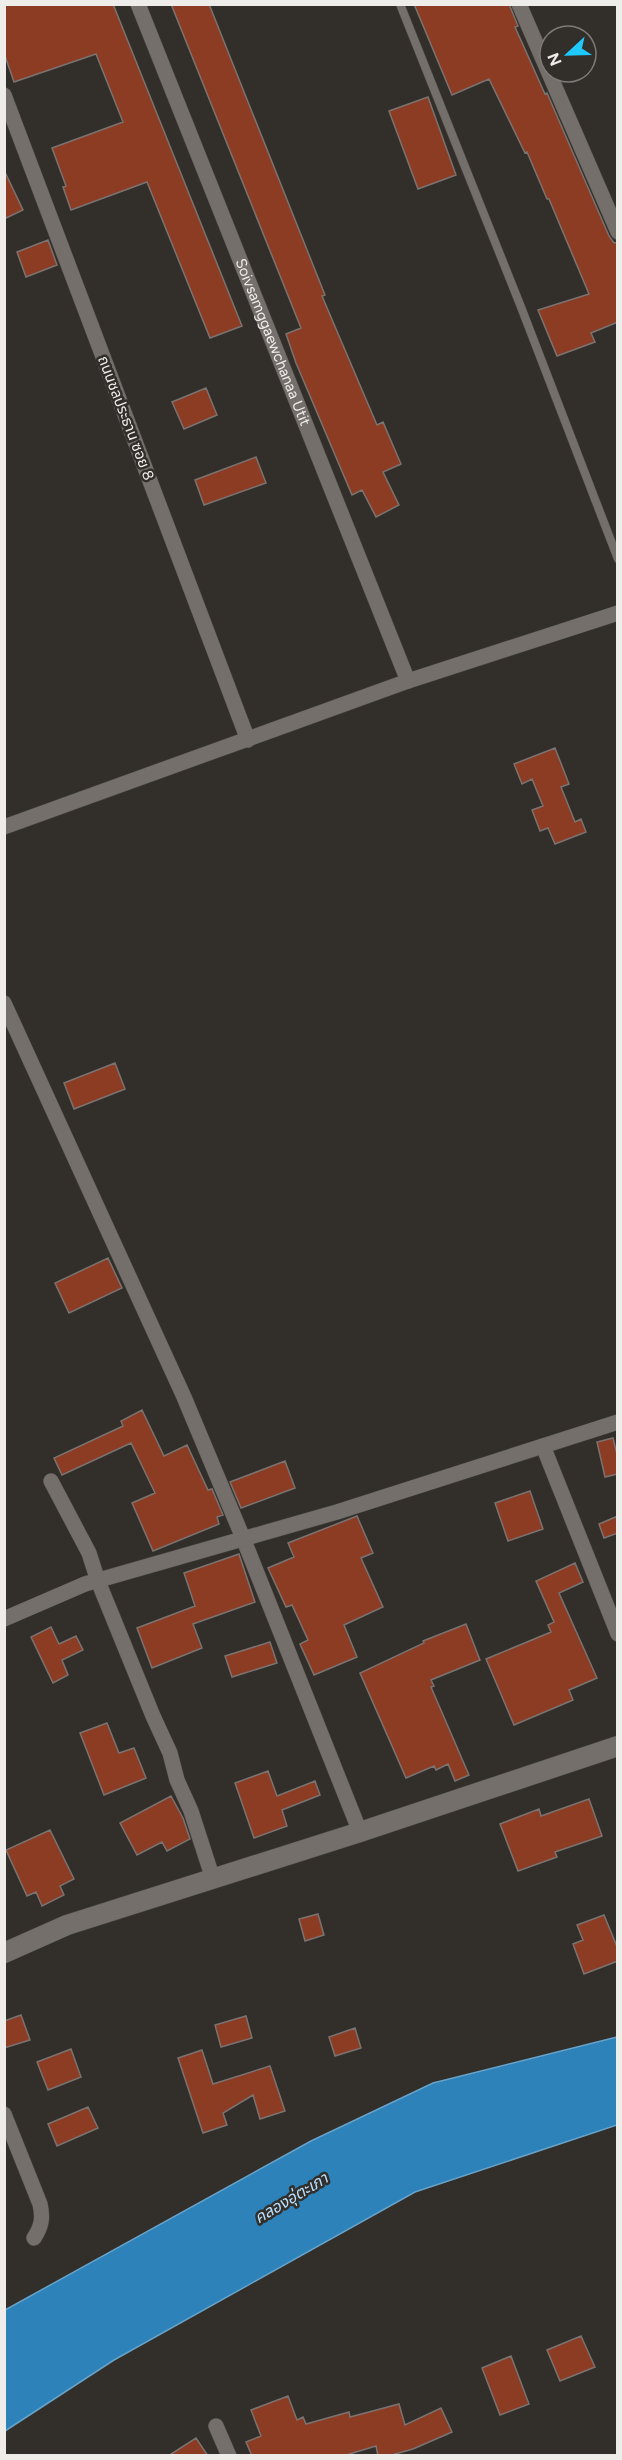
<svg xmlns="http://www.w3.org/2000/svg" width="622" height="2460" viewBox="0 0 622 2460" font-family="Figtree,'Noto Sans Thai',sans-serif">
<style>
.water{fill:#2d82b9;stroke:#67a2c8;stroke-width:1.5}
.building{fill:#8d3c24;stroke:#7a7371;stroke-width:1.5}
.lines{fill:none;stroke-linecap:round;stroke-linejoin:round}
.service-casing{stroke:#4d4a47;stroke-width:9}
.minor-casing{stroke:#4d4a47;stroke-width:16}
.tertiary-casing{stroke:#4d4a47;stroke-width:21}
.service{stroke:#746f6b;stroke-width:8}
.minor{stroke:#746f6b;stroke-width:15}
.tertiary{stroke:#746f6b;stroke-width:20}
.labels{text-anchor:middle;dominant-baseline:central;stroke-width:5;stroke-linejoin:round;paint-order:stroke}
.street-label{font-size:15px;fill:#efedea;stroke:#322e2a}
.water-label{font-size:16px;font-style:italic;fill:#b9e0fe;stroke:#322e2a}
</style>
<rect width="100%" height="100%" fill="#322e2a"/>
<path class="water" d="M617,2037V2125L415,2192L114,2360L5,2431V2310L311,2141L433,2083Z"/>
<path class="building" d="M4,4H113L242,326L210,338L147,182L71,210L63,187L66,186L52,148L123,122L96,54L14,82L4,53Z
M171,4H209L325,295L322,296L377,425L383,422L401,464L383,472L399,505L376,517L362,490L352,495L296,363L286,334L301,328Z
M414,4H509L518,26L515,27L545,94L547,93L609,236L614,243L618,242V322L591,333L595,342L557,356L538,310L589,294L549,199H547L527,152L525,153L489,79L452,95Z
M428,97L456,175L418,189L389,111Z
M4,170L23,210L4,219Z
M48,240L57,265L26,277L17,252Z
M206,388L217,415L184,429L172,402Z
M256,457L266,483L204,505L195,480Z
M555,748L569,784L561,787L575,822L581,819L586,832L555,844L548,828L540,831L532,810L543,806L532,779L522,784L514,764Z
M115,1063L125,1089L74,1109L64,1083Z
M108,1258L122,1288L69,1313L55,1283Z
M142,1410L164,1456L187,1445L208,1490L212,1489L223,1515L217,1517L219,1524L153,1551L132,1503L155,1493L131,1443L62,1475L54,1458L123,1426L121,1421Z
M613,1438L618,1458V1474L605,1477L597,1442Z
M285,1461L295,1488L241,1508L230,1482Z
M530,1491L543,1529L508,1541L495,1503Z
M357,1516L373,1553L361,1558L383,1607L344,1625L357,1657L314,1675L300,1644L308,1640L292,1605L286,1607L268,1568L294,1557L288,1543Z
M618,1516V1533L604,1538L599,1524Z
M239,1554L255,1602L193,1624L202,1648L152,1668L137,1628L195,1606L184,1573Z
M575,1563L583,1582L559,1593L597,1678L569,1690L573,1700L514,1725L486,1659L551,1632L548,1625L554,1622L536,1581Z
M466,1624L480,1660L431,1680L434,1686L431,1687L469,1775L455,1781L448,1764L436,1770L434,1766L406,1778L360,1673L424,1643L423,1641Z
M51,1627L59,1644L76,1636L83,1650L62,1660L68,1675L53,1683L31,1637Z
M270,1642L277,1663L232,1677L225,1656Z
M107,1723L119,1753L134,1748L146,1778L104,1795L80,1733Z
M268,1771L277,1796L315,1781L320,1795L282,1810L287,1826L254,1838L235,1783Z
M171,1796L183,1818L190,1839L167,1851L162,1842L137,1855L120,1823Z
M589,1799L602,1836L555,1852L557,1857L518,1871L500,1824L539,1809L541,1816Z
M50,1830L74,1879L60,1886L64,1895L42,1906L36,1892L27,1896L6,1850Z
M318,1914L324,1935L305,1941L299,1919Z
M604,1915L618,1949V1961L584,1974L573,1944L583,1940L577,1925Z
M21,2015L30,2040L4,2048V2021Z
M246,2016L252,2038L221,2047L215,2025Z
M355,2028L361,2048L335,2056L329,2037Z
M71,2049L81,2077L48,2090L37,2062Z
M202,2050L213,2084L270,2066L285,2111L260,2119L253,2095L223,2113L227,2125L203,2133L178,2058Z
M88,2107L98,2128L57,2146L48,2124Z
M581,2336L595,2367L560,2381L547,2350Z
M511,2356L529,2404L500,2415L482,2368Z
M288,2396L297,2420L303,2417L306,2424L349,2412L350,2417L399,2404L405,2425L441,2408L452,2432L413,2449L388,2456H378L376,2446L343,2456H252L246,2442L261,2436L251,2410Z
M196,2438L208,2456H168Z"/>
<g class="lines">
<g class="service-casing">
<path id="service" d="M400,4L521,307L618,559"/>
</g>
<g class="minor-casing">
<g id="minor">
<path id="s1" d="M138,4L408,681"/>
<path d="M519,4L618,232"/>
<path d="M4,95L248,740"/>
<path d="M4,827L408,681L618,613"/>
<path d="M4,1003L184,1397L243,1538L360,1832"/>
<path d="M543,1446L618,1634"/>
<path d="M51,1481L89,1553L98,1581L153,1716L170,1753L177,1780L191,1811L213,1879"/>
<path d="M4,1619L85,1584L337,1512L618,1422"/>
<path d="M4,2114L40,2204C43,2217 42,2226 34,2238"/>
<path d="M216,2426L229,2456"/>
</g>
</g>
<g class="tertiary-casing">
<path id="tertiary" d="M4,1953L67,1925L360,1832L618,1746"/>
</g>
<use href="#service" class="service"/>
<use href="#minor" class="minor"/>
<use href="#tertiary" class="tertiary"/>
</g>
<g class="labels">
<g class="street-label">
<text stroke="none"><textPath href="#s1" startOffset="364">Soivsamggaewchanaa Utit</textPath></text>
<text transform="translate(126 418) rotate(69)">ถนนชลประธาน ซอย 8</text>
</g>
<g class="water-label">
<text transform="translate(291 2198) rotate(-31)">คลองอุ่ตะเภา</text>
</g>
</g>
<rect width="622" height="2460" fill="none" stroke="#efedea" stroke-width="12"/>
<g transform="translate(568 54) rotate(248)"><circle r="28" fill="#322e2a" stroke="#7e7a77" stroke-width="1.5"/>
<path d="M0-4.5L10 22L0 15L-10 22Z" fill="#1fc9fd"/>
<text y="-9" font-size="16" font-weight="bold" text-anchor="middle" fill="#efedea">N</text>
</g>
</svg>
